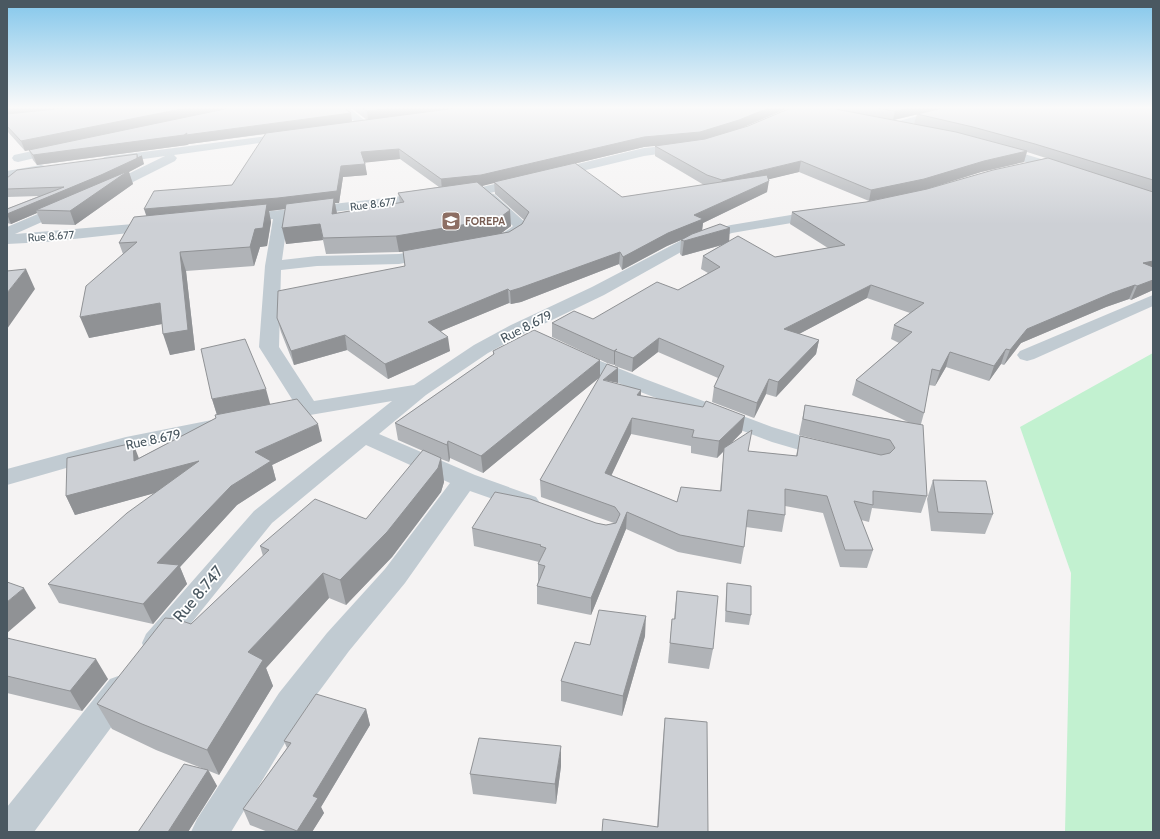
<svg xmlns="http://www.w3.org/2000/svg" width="1160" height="839" viewBox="0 0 1160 839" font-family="Cabin,sans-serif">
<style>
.green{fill:#c2f1d0}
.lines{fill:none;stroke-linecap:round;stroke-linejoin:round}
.minor{fill:#c1cbd2;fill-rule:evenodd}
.wall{fill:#b0b3b7;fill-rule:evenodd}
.shaded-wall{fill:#909295}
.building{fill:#cdd0d5;stroke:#909295}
.labels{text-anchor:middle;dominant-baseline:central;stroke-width:3.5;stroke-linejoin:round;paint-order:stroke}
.far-street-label{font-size:11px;fill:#4a5861;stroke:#fff}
.far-education-label{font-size:11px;font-weight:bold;fill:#785e54;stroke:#fff;text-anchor:start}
.street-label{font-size:13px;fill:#4a5861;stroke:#fff}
.near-street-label{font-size:16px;fill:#4a5861;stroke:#fff}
</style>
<rect width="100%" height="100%" fill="#f5f3f3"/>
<path class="green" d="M1153,353V832H1065L1071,573L1020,427Z"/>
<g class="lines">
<path class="minor" d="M337,107H348L369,124L364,127L360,126Z
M952,107H967L966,109L895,128L890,125L891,123Z
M292,133L296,134L298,136L296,138L174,155L177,158L175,161L109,194H99L97,191L99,188L165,156L108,164L104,163L102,160L104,157Z
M684,144L688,146L690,148L688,150L644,156L490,193L494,194L528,225C520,237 508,248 493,244L490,241C494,236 506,233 513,226L484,200L482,197L484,195L288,217L282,260L317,256L399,254L433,248L439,250L441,253L439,256L399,264L317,266L281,270L279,347L314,401L414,385L474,345L511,325L592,287L680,241L704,232L731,225L821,210L826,211L828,214L826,217L821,218L732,233L690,247L604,295L525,333L488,353L426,395L379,434L475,475L536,497L540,503L536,509L527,511L470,491L405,583L349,651L303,713L231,832H191L197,819L279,693L327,633L385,569L450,483L366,445L272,523L168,652L157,655L146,652L142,643L146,634L254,511L392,401L275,421L267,419L264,414L267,409L295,404L259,347L265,266L273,219L241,222L236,221L234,218L236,215L482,187L644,148Z
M60,145L64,147L66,149L64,151L18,162L14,161L12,158L14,155Z
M997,146L1068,167L1070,170L1068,173L1064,174L993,152L991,150L993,148Z
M41,165L45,166L47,169L45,172L7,179V171Z
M66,202L71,203L73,206L71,209L15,234L157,222L162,223L164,226L162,229L157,230L46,242L7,244V227Z
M1153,295V306L1034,359L1027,361L1020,359L1017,355L1020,351Z
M573,350L645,379L772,427L835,446L839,451L835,456L827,458L772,442L630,388L566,360L563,356L566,352Z
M217,419L225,421L228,426L225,431L129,450L7,485V469L126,437Z
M121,675L132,679L137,689L132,699L34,832H7V807L110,679Z"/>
</g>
<path class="wall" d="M7,107L351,113L352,122L367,120L350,107H791L738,129L748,126L793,107H948L894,120L914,124L917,114L1153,107V290L1131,300L1129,299L1106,307L1021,343L1004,365L1001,364L989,381L946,367L935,386L929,385L924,413L921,424L927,496L921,513L872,508L869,522L861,520L873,550L867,568L840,567L823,513L785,506V515L782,532L746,527L744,547L741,564L678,552L626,529L591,615L537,604V586L538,582V564L539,562L474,546L472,528L596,523L606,525L614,523L541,497L540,480L618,384L641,390V396L742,432L731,443L748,451L796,456L800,436L851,448L799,435L805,405L908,422L852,395L856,380L899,343L891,339L894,325L910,313L867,298L799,334L819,340L816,354L776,397L766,394L754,418L712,402L714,387L718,378L658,352L632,372L615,366V364L614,365L607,363L552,337V323L593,319L678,290L708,273L701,269L703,256L722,245L682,256L680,254L681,240L667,246L622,270L619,264L521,302L511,304L509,303L441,331L450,351L388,379L347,350L294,365L281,332L277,318L405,266L403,252H399L326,254L323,240L286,244L285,209L269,211L271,222L267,246L260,247L254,266L186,271L195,350L170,355L162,324L89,338L123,254L119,243L146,216L232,185L266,134L189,144L187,145L37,165L33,160L29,150L25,151L8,132L7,133ZM657,145L655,146V156L704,185L622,197L502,181L644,147ZM1027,152L1046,158L927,189L866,202L792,212L790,224L828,248L775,257L729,241L702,230L703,223L767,192L768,179L799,172L869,201L921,191L981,172L1024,162ZM400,159L439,187L398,193L400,203L337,213L335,203H339L343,177L367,175L365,162ZM494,182L495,194L524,220L522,224L509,232L501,233L511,226L482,186ZM631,434L691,446V453L717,458L724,451L720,491L677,502L611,475Z
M137,154L138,158L144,164L129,172L133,184L75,225L42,224L37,213L11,224L7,223V209L39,196L7,197V178Z
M493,351L600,360V377L483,473L450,458L449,462L441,459L444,482L441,492L392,557L346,605L329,598L266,668L273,686L219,775L209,771L217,786L188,832H138L204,769L156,750L112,729L97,704L191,624L263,556L260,546L366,519L423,451L398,440L395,423L493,355Z
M212,399L271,404L322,441L272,465L276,480L237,505L180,567L187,584L153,624L59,603L48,584L154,493L75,515L66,496L216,418L217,415Z
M933,480L993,514L985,534L931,531L927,499Z
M727,583L751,615L749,625L725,622L726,593Z
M677,591L713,649L709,669L668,663L672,619H674Z
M645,636L622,716L561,701V681L590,645Z
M7,638L108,679L82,711L7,693Z
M366,709L370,725L321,807L324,813L312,832H268L250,825L243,809L287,748L284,741Z
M665,718L708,832L657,827L663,738Z
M561,766L556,804L473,794L470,774Z"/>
<path class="shaded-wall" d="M7,107H86L7,114Z
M191,107H238L25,151L21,141Z
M401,107H468L368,120L367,111Z
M771,107H791L737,130L699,142L644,147L482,186L442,190L441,179Z
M914,107H948L893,120L895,111Z
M351,113L352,122L189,144L187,145L37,165L33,155L187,133Z
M399,149L400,159L362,163L361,152Z
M1027,151L1024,162L981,172L921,191L869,201L871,190L984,161Z
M137,154L138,158L142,156L144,164L129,172L133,184L75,225L70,211L36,210L37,213L11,224L7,214Z
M801,161L799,172L720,191L722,180Z
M365,164L367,175L343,177L339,203H335L337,214H332L333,203L269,211L271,222L267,246L260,247L254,266L250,247L148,221L144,209L341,166Z
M769,181L767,192L703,223L702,231L667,246L622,270L623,257L694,215Z
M510,210L511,226L499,235L399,252L396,236Z
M320,224L323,240L286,244L282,228Z
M730,228L729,243L682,256L684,241Z
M180,252L186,271L195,350L170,355L163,334Z
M620,252L619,264L521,302L511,304L510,291Z
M1153,261V272L1143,263Z
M26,269L35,289L7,329V293Z
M1153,280V290L1131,300L1137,286Z
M871,285L867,298L782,343L784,329Z
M1135,285L1129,299L1106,307L1021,343L1004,365L1010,350L1027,329L1112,293Z
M508,289L509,303L429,336L428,322Z
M160,303L167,323L89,338L80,317Z
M345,335L347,350L294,365L291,351Z
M448,337L450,351L388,379L385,364Z
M659,338L658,352L632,372L633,358Z
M819,340L816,354L776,397L778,382Z
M617,349L615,351V364L614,365V351Z
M1006,349L1001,364L989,381L994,366Z
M950,352L946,367L935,386L940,371Z
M600,360V377L483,473L481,456Z
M618,368V383L603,380Z
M769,379L766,394L754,418L757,403Z
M266,389L271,407L218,418L212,399Z
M641,390L640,406L637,395Z
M745,416L742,432L717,458L719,441Z
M632,418L631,434L605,489V473Z
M318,424L322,441L272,465L276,480L237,505L180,567L187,584L153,624L143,604L157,563L255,452Z
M448,441L450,458L449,462L447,445Z
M133,443L140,461H199L206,479L75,515L66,496L134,461Z
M441,458L444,482L441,492L392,557L346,605L340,580Z
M627,512L626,529L591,615V598Z
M323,573L329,598L266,668L273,686L219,775L207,750L248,652Z
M24,588L36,608L7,633V602Z
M646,616L645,636L622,716L623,696Z
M96,659L108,679L82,711L70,691Z
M366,709L370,725L321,807L324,813L312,832H298L297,831L313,796Z
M561,746V766L556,804L555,784Z
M208,770L217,786L188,832H168Z"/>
<path class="building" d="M75,107H191L21,141L7,126V114Z
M234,107H343L351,113L186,135L187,133L184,135L33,155L29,150Z
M361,107H401L367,111Z
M464,107H771L739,120L700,132L644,137L481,175L441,179L399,149L361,152L365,164L341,166L337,191L278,198L144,209L154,191L232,185L266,133Z
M793,107H825L956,132L1027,151L984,161L924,179L871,190L801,161L722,180L707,175L655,146L705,139L748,126Z
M870,107H914L895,111Z
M948,107H1153V180L1035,144L973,127L917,114Z
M137,154V158L142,156L101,175L7,214V209L64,187L7,189V178L17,170Z
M1048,158L1153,192V261L1143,263L1153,267V280L1137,286L1135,285L1112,293L1027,329L1010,350L1006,349L994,366L950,352L940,371L932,369L924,413L856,380L912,332L894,325L924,303L871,285L784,329L819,340L778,382L769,379L757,403L714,387L724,366L659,338L633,358L615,351L617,349L614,351L607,348L552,323L574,311L593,319L657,282L678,290L720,267L703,256L738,236L775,257L845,245L792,212L866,202L927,189L993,170Z
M575,163L622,197L767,175L769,181L694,215L703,219L668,233L623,257L620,252L520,288L510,291L508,289L428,322L448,337L385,364L345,335L291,351L277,318L278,291L405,266L403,251L509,232L522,224L529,212L494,182Z
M128,171L70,211L36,210Z
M477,182L510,210L498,219L396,236L323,238L320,224L282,228L286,204L334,198L332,214L404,202L398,193Z
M267,204L263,228L255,229L250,247L180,252L188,330L163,334L160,303L80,317L86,286L137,242L119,243L134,217Z
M720,224L730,228L684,241L681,240L692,234Z
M26,269L7,293V271Z
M534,330L600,360L481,456L448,441L447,445L395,423L494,354L493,351Z
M245,339L266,389L212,399L201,349Z
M607,364L618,368L603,380L641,390L637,395L703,407L706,401L745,416L719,441L692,437L694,430L632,418L605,473L677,502L681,487L721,491L724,448L752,430L748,451L797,456L800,436L881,455L890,453L895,448L890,440L803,419L805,405L923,425L927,496L873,491V505L854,501L873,550H845L827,496L785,489V515L748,510L744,547L680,535L627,512L591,598L537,586L545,566L538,564L546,548L540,546L541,545L472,528L495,492L530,499L596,523L606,525L616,523L620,514L615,507L540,480Z
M297,399L318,424L255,452L271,461L231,486L157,563L179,565L143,604L48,584L127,513L199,461L66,496L67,458L133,443L134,461L216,418L215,415Z
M423,450L441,458L438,468L387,532L340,580L323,573L248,652L263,660L207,750L142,724L97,704L165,618L176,619L191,624L269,550L260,546L315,499L366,519Z
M933,480L986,481L993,514L938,512Z
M7,582L24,588L7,602Z
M727,583L751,586V615L726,611Z
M677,591L718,596L713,649L670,643L672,619H675Z
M599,610L646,616L623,696L561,681L575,642L590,645Z
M7,638L96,659L70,691L7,676Z
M316,694L366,709L313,796L318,798L297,831L243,809L291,743L284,741Z
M665,718L707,722L708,832H602L603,819L658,827Z
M479,738L561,746L555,784L470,774Z
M184,764L208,770L168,832H138Z"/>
<linearGradient id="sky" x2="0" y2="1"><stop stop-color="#84c7eb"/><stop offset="0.48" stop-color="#fafafa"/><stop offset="1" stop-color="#fafafa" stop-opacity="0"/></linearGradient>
<rect width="1160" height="224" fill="url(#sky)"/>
<defs>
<g id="school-square" transform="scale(1)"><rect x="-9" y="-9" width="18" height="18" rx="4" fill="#8d6e63" stroke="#fff"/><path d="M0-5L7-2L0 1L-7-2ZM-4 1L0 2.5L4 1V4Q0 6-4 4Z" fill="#fff"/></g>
</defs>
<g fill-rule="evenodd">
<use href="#school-square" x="451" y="221"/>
</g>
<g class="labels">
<g class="far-street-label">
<text transform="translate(373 204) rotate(-7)">Rue 8.677</text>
<text transform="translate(51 236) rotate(-4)">Rue 8.677</text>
</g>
<g class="far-education-label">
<text x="465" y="221">FOREPA</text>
</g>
<g class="street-label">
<text transform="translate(526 326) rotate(-27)">Rue 8.679</text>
<text transform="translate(153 439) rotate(-12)">Rue 8.679</text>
</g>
<g class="near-street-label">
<text transform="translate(198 594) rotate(-50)">Rue 8.747</text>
</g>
</g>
<rect width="1160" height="839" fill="none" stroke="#4a5861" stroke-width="16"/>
</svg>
